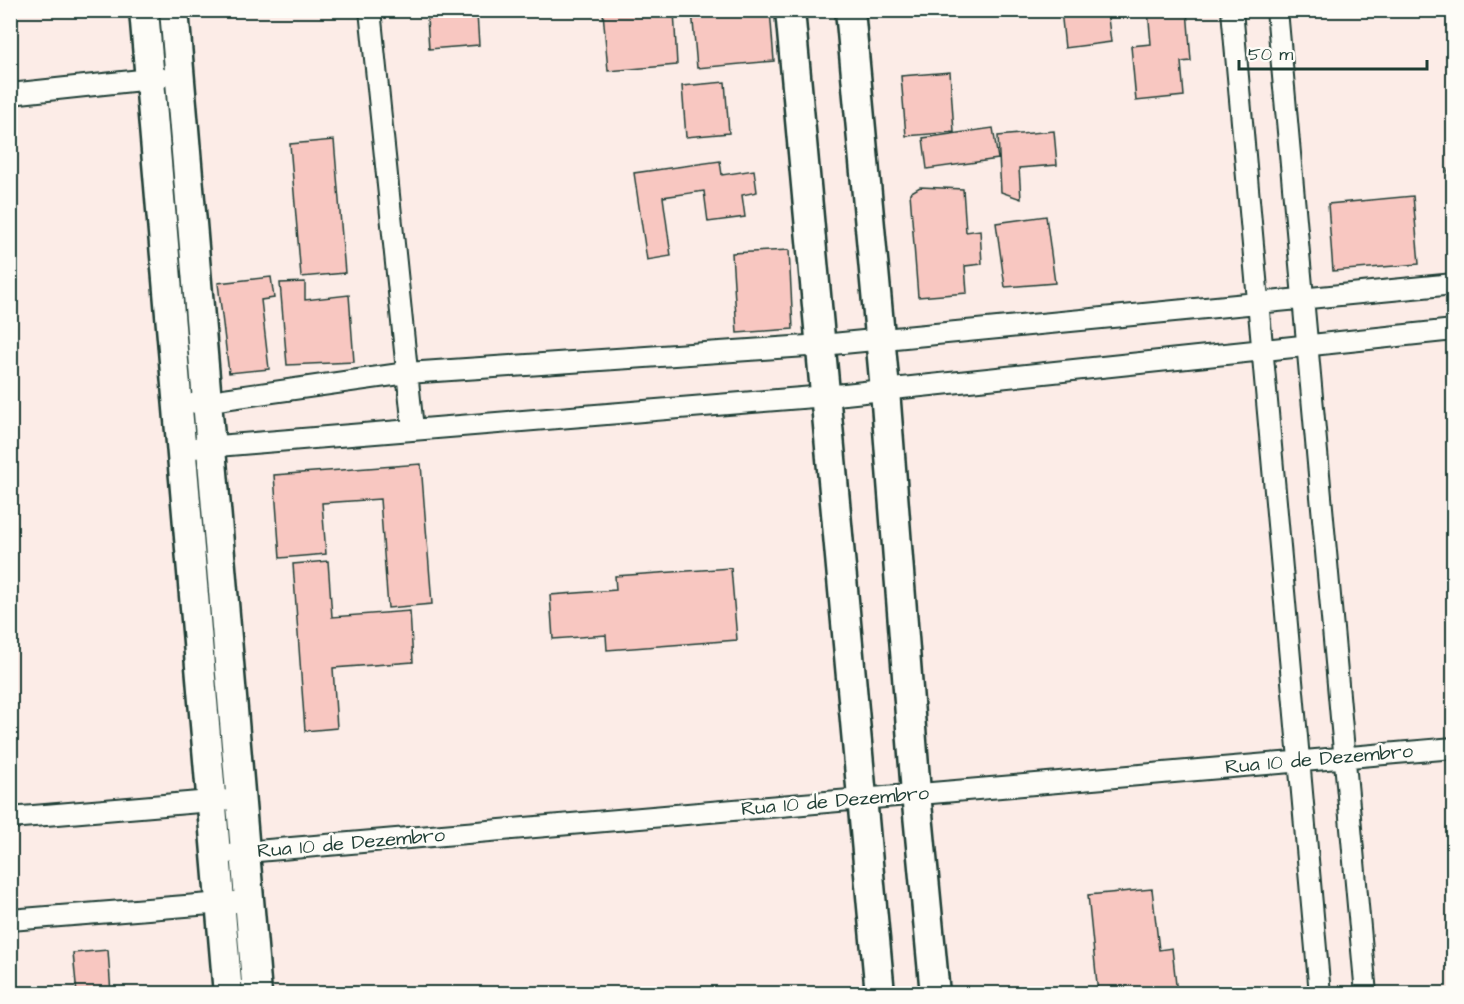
<svg xmlns="http://www.w3.org/2000/svg" width="1464" height="1004" viewBox="0 0 1464 1004" font-family="'Architects Daughter',sans-serif">
<style>
.building{fill:#f8c7c1;stroke:#1f3d34;stroke-width:1.5}
.lines{fill:none;stroke-linecap:round;stroke-linejoin:round}
.street-casing{stroke:#1f3d34;stroke-width:24}
.secondary-casing{stroke:#1f3d34;stroke-width:33}
.street{stroke:#fdfcf7;stroke-width:20}
.secondary{stroke:#fdfcf7;stroke-width:28}
.labels{text-anchor:middle;dominant-baseline:central;stroke-width:5;stroke-linejoin:round;paint-order:stroke}
.street-label{font-size:20px;fill:#1f3d34;stroke:#fdfcf7}
</style>
<rect width="100%" height="100%" fill="#fcece7"/>
<filter id="ink" filterUnits="userSpaceOnUse"><feTurbulence type="fractalNoise" baseFrequency=".0167" numOctaves="2"/><feDisplacementMap in="SourceGraphic" scale="12" xChannelSelector="R" yChannelSelector="G"/><feConvolveMatrix kernelMatrix="1 2 1 2 8 2 1 2 1" color-interpolation-filters="sRGB"/></filter>
<g filter="url(#ink)">
<path class="building" d="M674,10L677,65L608,71L603,12Z
M692,10H770L774,61L697,68Z
M1061,10H1107L1111,42L1065,48Z
M1148,10H1187L1191,61L1181,62L1184,96L1136,101L1131,46L1151,44Z
M477,14L479,45L429,49L427,18Z
M950,72L954,132L906,136L901,76Z
M725,82L729,133L686,137L682,86Z
M993,128L998,159L927,169L923,138Z
M1054,131L1057,165L1019,168L1021,199L1001,192L998,136Z
M334,140L345,273L301,277L290,144Z
M720,161L722,175L754,170L757,192L742,195L745,217L708,222L704,191L663,197L671,256L647,260L634,173Z
M1454,169V218L1448,170Z
M920,187L963,189L966,232L980,230L982,264L965,266L967,293L918,297L910,193Z
M1413,196L1419,264L1333,271L1328,204Z
M1046,216L1055,283L1005,287L996,223Z
M789,250L793,329L737,333L732,253Z
M271,277L274,298L261,300L269,369L229,373L218,283Z
M305,282V300L349,295L354,362L287,365L280,283Z
M421,464L432,604L388,608L380,499L322,503L326,554L280,558L274,475Z
M328,561L332,617L410,611L413,662L333,668L337,728L305,731L293,564Z
M731,568L737,640L607,650L606,635L553,639L550,595L616,590L615,576Z
M1152,889L1159,950L1172,948L1177,994H1098L1088,895Z
M108,950L111,994H77L73,953Z"/>
<g class="lines">
<g class="street-casing">
<path id="street" d="M370,10L413,429
M1232,10L1320,994
M1277,10L1366,994
M10,94L160,78
M196,403L407,373L822,345L1454,284
M181,449L826,396L1454,330
M10,818L223,800
M234,853L1454,748
M10,920L248,901"/>
</g>
<g class="secondary-casing">
<path id="secondary" d="M144,10L228,994
M174,10L257,994
M790,10L880,994
M850,10L885,390L916,793L935,994"/>
</g>
<use href="#street" class="street"/>
<use href="#secondary" class="secondary"/>
</g>
</g>
<g class="labels">
<g class="street-label">
<text transform="translate(1319 759) rotate(-5)">Rua 10 de Dezembro</text>
<text transform="translate(835 801) rotate(-5)">Rua 10 de Dezembro</text>
<text transform="translate(351 843) rotate(-5)">Rua 10 de Dezembro</text>
</g>
</g>
<rect width="1464" height="1004" fill="none" stroke="#fdfcf7" stroke-width="36"/>
<rect x="18" y="18" width="1428" height="968" fill="none" stroke="#1f3d34" stroke-width="2" filter="url(#ink)"/>
<path d="M1239 60v9h188v-9" fill="none" stroke="#1f3d34" stroke-width="3"/>
<text x="1248" y="60" font-size="18" fill="#1f3d34" stroke="#fdfcf7" stroke-width="4.5" paint-order="stroke">50 m</text>
</svg>
